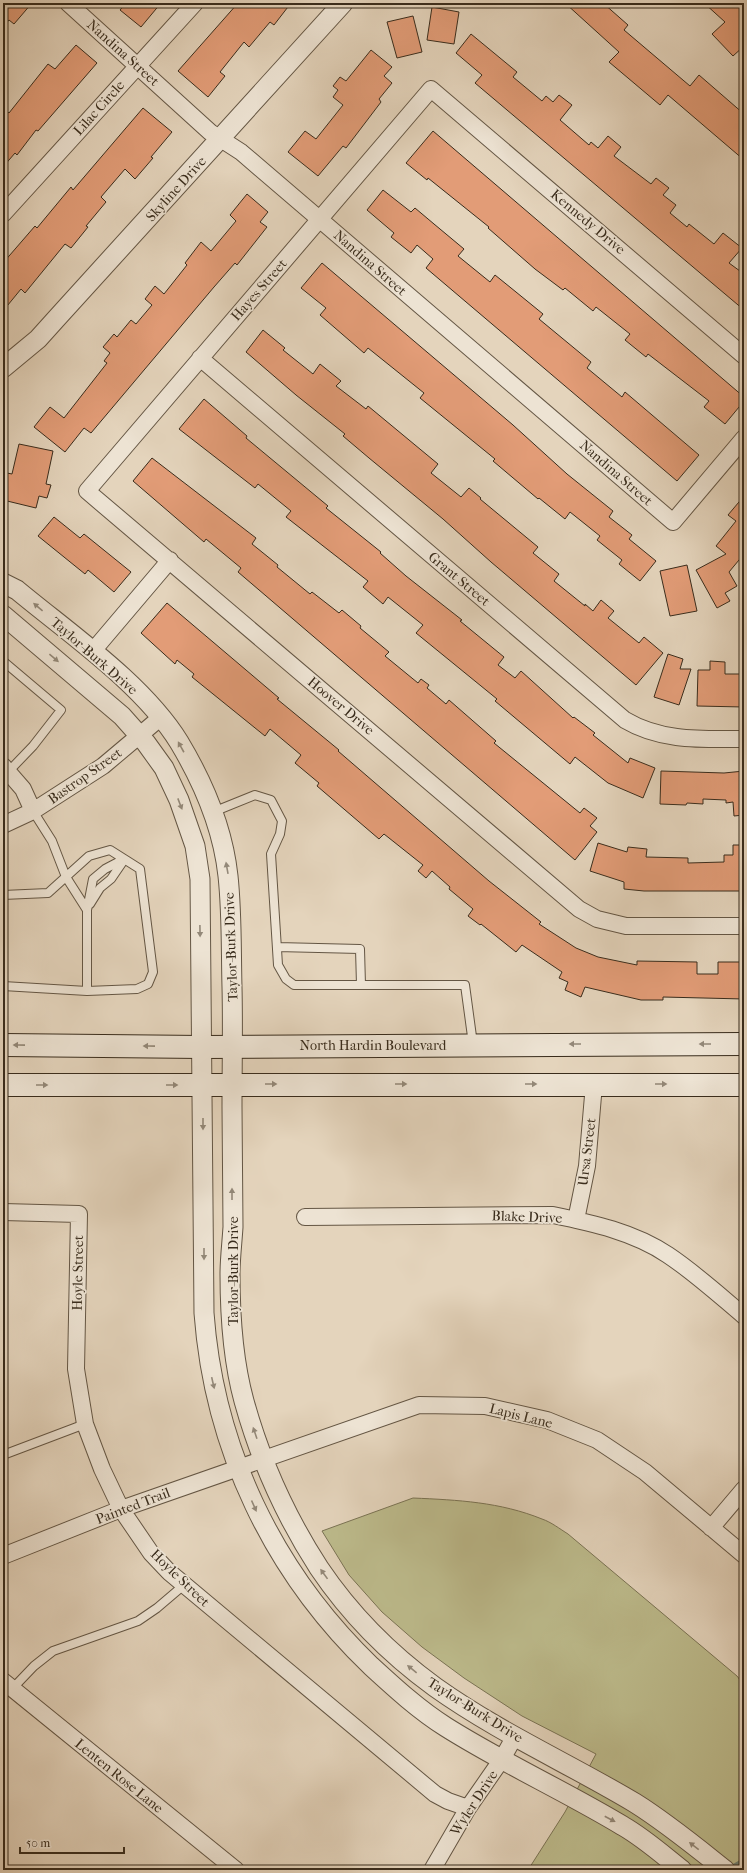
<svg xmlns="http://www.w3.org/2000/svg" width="747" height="1873" viewBox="0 0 747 1873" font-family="'IM FELL French Canon',serif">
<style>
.green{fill:#bcba8b;stroke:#7a7354}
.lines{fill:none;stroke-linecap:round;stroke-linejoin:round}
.stream{stroke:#708074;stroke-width:4}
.building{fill:#e29c77;stroke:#392c1c}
.service-casing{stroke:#645644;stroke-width:10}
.minor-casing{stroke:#645644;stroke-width:18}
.tertiary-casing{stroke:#645644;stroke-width:21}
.secondary-casing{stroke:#392c1c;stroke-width:24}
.service{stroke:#ede3d3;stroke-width:8}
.minor{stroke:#ede3d3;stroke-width:16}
.tertiary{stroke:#ede3d3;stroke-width:19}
.secondary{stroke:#ede3d3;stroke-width:22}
.oneway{fill:#938878}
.labels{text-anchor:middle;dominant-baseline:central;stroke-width:3.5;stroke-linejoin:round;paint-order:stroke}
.street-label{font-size:14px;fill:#392c1c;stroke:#ede3d3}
</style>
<rect width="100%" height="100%" fill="#e4d4bc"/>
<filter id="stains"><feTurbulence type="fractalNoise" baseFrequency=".005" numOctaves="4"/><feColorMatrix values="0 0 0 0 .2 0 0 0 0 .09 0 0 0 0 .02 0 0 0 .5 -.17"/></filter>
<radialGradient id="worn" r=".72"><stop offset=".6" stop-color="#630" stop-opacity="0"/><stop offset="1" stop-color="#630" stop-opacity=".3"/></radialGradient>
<path class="green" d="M413,1498C458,1500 500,1502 542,1519C551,1522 560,1529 568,1534L737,1676L744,1685V1870H528L565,1812L596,1754L522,1716L464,1678L422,1647L382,1612L349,1575L322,1531Z"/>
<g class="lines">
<path class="stream" d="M730,1868L744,1860"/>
</g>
<path class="building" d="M3,3H32L14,24L9,20L3,27Z
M126,3H161L141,27L120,10Z
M238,3H291L274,25L270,22L249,47L244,42L220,72L225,76L208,97L178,71Z
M565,3H603L628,25L624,30L690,86L699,75L744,114V160L668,95L660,105L609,62L619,52Z
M704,3H744V46L733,56L712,34L725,22Z
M432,7L459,12L454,44L427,40Z
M413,16L422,52L397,58L387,22Z
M471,34L517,72L513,77L542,101L546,96L553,102L559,95L572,105L560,120L589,145L591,142L598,148L608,136L621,147L614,156L651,184L656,178L669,188L663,195L676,205L670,213L687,227L689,224L714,244L723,233L742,248L729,263L744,274V310L475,83L482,75L456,53Z
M76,45L97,63L38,131L36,130L17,155L15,153L3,167V108L9,113L48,64L55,69Z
M371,50L392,67L384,76L392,83L379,99L381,102L362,127L346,148L343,146L318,176L288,152L305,131L316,139L343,105L333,97L338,90L333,86L340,77L346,81Z
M143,108L172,132L151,157L153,158L135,179L125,169L101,197L106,202L86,226L88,227L71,248L65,244L25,293L21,289L3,311V263L35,226L37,228L71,187L73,190Z
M433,131L744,397V401L725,424L704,407L709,401L648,354L646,357L625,340L630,334L596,307L593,311L565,288L563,290L535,269L488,228L489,227L428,178L427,180L406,163Z
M383,190L411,212L415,208L434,224L464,249L458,256L490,282L495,275L516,292L543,314L539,319L591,362L587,368L622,397L625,392L699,455L677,481L426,268L433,259L417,245L411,253L391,237L394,233L367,210Z
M247,194L268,212L260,222L267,227L237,265L235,263L214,287L91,433L84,428L65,452L34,427L50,407L64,418L107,363L104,361L110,353L103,347L114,334L117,337L131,320L136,324L152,305L145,299L155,286L164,294L187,265L185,263L201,242L211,251L236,221L230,215Z
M322,263L513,425L567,474L613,511L609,517L632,535L629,539L656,561L640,581L619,564L622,560L597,540L600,536L570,512L565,519L539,498L538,499L493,461L495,459L420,398L424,393L368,348L364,353L320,315L326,308L301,288Z
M263,330L285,348L283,350L313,374L320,364L341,381L336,386L366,409L368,406L438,464L431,473L461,497L469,488L481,498L480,499L538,547L533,553L559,574L554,581L585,606V604L593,611L601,600L614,611L608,618L639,643L644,637L663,653L636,685L491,562L443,519L369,458L343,436L345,434L296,395L246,352Z
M204,399L247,436L246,438L328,506L326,508L381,552L380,553L406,576L462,620L460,621L504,657L498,665L515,678L521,671L573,718L574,717L595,733L593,735L628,763L630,758L655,768L643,798L608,783L575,757L570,764L495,701L497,699L416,633L423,625L388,597L383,604L363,587L368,581L286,517L291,511L258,484L255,488L179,429Z
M19,444L53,451L46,484L51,485L47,498L39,496L36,508L3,500V489L7,473L12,474Z
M152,458L256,538L252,544L278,565L277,567L310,594L312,592L339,613L342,610L361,626L360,628L389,652L385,656L418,683L421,679L429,685L427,688L446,704L449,700L496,741L494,743L580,813L584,808L597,818L590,826L597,832L575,860L238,572L241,568L206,539L204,542L133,481Z
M744,496V554L729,572L737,586L725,593L730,601L717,608L696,570L726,554L716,546L736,521L728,515Z
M54,517L80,538L84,534L131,572L114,592L88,570L85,574L38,536Z
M687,565L697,611L670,616L660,571Z
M167,603L279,698L277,699L339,750L338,751L489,881L541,922L539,924L576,948L598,957L637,965V961L697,962V974H718V962H744V999L663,997V1000H641L585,987L581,997L565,990L568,982L559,978L562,972L522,945L516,952L481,924L480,925L468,916L473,909L449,889L450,887L432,871L426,878L418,871L423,865L384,834L379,839L317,786L319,783L295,763L301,755L270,729L265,736L192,677L194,674L177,660L175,664L141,633Z
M668,654L683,659L680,669H691L679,705L654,697Z
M710,661L725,662V674H744V707L697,706L698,670H710Z
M661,771L724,773L744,771V815L734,816L733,802L726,803V800L703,799V804L687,803L686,805L660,804Z
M598,843L627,852L628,847L647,849L646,857L688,858V863L724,862V855H733V845H744V891H644L624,889V882L590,871Z"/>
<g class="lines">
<g class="service-casing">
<path id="service" d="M3,661L61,710L33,746L8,772
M213,812L255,795L271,800L282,821L280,834L271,854L278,965L286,979L294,985H465L473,1044
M3,895L48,893L89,856L110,850L140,869L153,972L148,984L137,989L87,991
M90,904L100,888L111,879L124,860
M87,910L93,879L105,869L124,859
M277,947L360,949L361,985
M3,986L87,991V910L66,877L52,841L33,811
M3,1455L85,1424
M12,1689L34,1666L53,1651L138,1621L157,1608L184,1585"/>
</g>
<g class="minor-casing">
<path id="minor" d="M68,3L210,132L241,152L673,522L744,438
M3,214L195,3
M744,356L431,89L87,491L579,909L597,919L626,926H744
M200,358L625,720C662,742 703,739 744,739
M92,652L170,560
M3,766L23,789L33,811
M3,825L33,811L103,766L160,718
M3,1212L79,1214L76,1369L85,1424L102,1469L121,1509L151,1553L169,1572L435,1794L448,1801L468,1808
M305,1217L553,1215C592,1223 634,1232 668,1255C695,1273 719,1295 744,1316
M576,1220L587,1166L594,1084
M711,1528L744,1489
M3,1556L121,1509L419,1405L485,1406L547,1420L597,1440L645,1472L744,1555
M3,1681L236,1870
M432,1870L468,1808L502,1759L515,1736"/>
</g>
<g class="tertiary-casing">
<path id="tertiary" d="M3,368L38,339L56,319L343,3
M3,583L17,590C70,634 143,684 179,742C203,782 223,829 228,876C232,913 231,950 232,987C233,1027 232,1067 232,1107C232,1147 233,1187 233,1227C232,1243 230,1259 230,1274C230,1316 233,1361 244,1401C260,1459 286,1517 319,1568C350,1614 391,1655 435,1687C498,1732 570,1764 635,1803C667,1823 696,1847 725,1870
M3,615L122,716L146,743L164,768L179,800L195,846L200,879L204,1313C214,1448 273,1572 371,1666C395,1688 419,1710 446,1727C503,1763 565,1791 623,1826C644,1838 663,1855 682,1870"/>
</g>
<g class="secondary-casing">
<path id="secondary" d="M3,1045L202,1047L744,1044
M3,1085H744"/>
</g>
<use href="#service" class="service"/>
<use href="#minor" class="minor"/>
<use href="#tertiary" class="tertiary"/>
<use href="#secondary" class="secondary"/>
</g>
<defs><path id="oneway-solid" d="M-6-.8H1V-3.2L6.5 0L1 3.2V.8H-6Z"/></defs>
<g class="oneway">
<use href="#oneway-solid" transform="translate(38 607) rotate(-140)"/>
<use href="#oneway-solid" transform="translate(54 658) rotate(40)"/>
<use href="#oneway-solid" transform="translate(181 747) rotate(-119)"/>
<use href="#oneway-solid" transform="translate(180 804) rotate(69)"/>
<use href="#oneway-solid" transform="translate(227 868) rotate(-100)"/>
<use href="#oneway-solid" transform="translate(200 931) rotate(89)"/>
<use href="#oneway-solid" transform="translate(575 1044) rotate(180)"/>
<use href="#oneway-solid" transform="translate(705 1044) rotate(-180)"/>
<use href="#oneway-solid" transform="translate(19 1045) rotate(-179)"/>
<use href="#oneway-solid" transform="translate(149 1046) rotate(-179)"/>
<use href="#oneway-solid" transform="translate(271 1084)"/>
<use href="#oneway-solid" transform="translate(401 1084)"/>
<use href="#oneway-solid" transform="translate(531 1084)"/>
<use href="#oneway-solid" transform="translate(661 1084)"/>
<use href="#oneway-solid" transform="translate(42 1085)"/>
<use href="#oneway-solid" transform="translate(172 1085)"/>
<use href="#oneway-solid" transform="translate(203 1124) rotate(90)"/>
<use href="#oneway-solid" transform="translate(232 1194) rotate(-90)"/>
<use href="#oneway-solid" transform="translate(204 1254) rotate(90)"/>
<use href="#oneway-solid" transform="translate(213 1383) rotate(77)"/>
<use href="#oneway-solid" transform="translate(255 1433) rotate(-109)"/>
<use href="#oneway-solid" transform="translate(254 1506) rotate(66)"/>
<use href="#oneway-solid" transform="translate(324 1574) rotate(-126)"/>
<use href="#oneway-solid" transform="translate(412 1669) rotate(-141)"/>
<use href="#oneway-solid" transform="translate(610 1819) rotate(28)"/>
<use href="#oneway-solid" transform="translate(694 1846) rotate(-142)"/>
</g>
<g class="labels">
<g class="street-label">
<text transform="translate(123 53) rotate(42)">Nandina Street</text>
<text transform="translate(99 108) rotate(-48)">Lilac Circle</text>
<text transform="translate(176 189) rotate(-48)">Skyline Drive</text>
<text transform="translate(588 222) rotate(40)">Kennedy Drive</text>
<text transform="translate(370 263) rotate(41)">Nandina Street</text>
<text transform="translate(259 290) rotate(-49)">Hayes Street</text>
<text transform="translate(616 473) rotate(41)">Nandina Street</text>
<text transform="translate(459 579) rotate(40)">Grant Street</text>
<text transform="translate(94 656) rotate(41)">Taylor-Burk Drive</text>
<text transform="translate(341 706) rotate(40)">Hoover Drive</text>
<text transform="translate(85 776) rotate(-35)">Bastrop Street</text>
<text transform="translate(231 947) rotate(-92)">Taylor-Burk Drive</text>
<text x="373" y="1045">North Hardin Boulevard</text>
<text transform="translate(587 1152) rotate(-83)">Ursa Street</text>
<text transform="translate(527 1217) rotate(2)">Blake Drive</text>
<text transform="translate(233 1271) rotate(-90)">Taylor-Burk Drive</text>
<text transform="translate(78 1273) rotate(-89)">Hoyle Street</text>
<text transform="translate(521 1416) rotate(14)">Lapis Lane</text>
<text transform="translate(133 1506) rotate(-21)">Painted Trail</text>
<text transform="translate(180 1578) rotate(44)">Hoyle Street</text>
<text transform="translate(475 1710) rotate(32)">Taylor-Burk Drive</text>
<text transform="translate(119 1776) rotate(39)">Lenten Rose Lane</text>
<text transform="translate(474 1803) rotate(-57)">Wyler Drive</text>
</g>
</g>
<rect width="747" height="1873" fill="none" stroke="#e4d4bc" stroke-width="16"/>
<rect x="4" y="4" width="739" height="1865" fill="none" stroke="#392c1c" stroke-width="2"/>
<rect x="8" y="8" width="731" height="1857" fill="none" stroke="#392c1c"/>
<path d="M20 1847v6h104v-6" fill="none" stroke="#392c1c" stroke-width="2"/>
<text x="26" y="1847" font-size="12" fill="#392c1c" stroke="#ede3d3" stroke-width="3" paint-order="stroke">50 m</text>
<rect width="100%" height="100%" filter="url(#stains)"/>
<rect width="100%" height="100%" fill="url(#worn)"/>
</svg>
